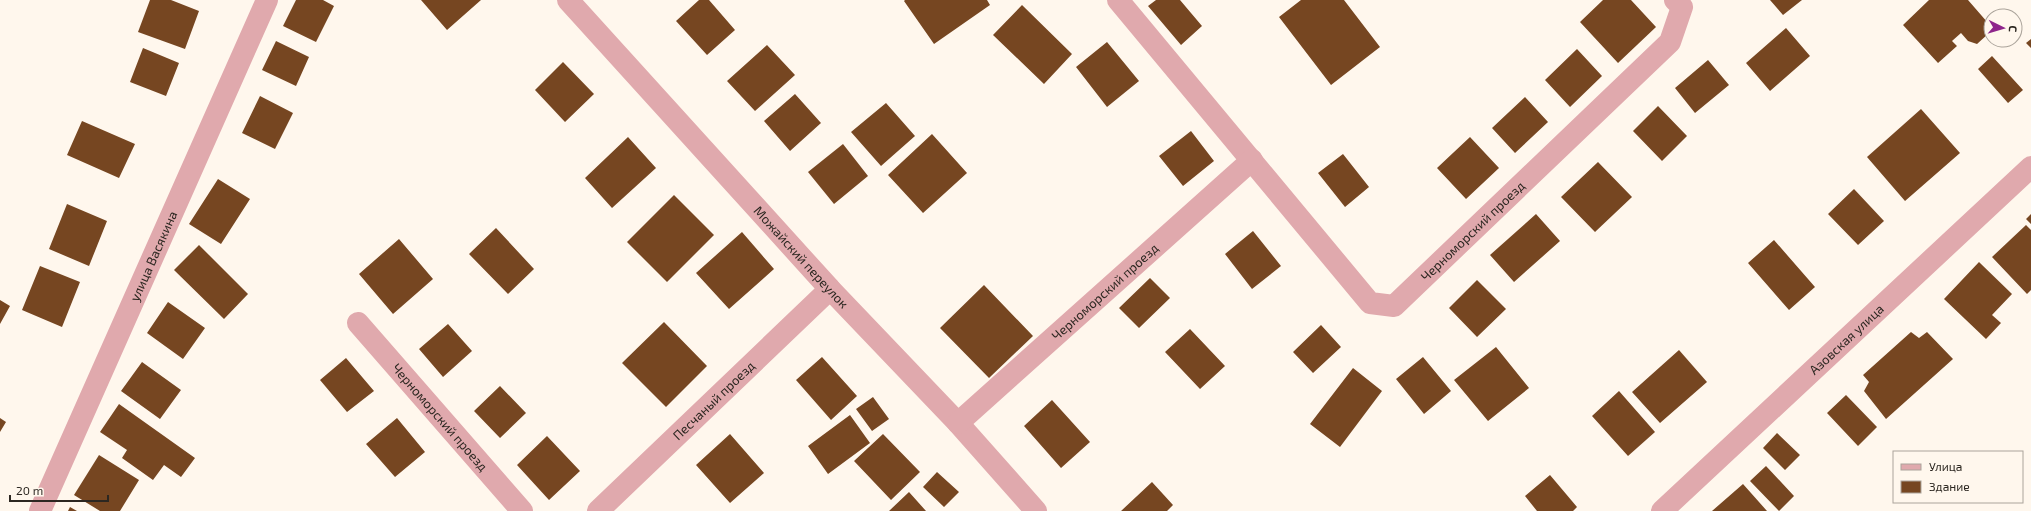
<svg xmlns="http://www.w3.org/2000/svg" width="2031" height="511" viewBox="0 0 2031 511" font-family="'Exo 2',sans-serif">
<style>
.building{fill:#764621}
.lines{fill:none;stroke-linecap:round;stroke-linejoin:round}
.minor{stroke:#e0a9ad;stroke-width:22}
.tertiary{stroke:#e0a9ad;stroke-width:22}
.labels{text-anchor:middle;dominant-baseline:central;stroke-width:4;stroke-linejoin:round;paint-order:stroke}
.street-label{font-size:13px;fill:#2c2721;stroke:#fff7ed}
</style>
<rect width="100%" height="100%" fill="#fff7ed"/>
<path class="building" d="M150,0H171L199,11L185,49L138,32Z
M296,0H323L334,6L316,42L283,26Z
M421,0H481L447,30Z
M699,0H709L735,30L707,55L676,21Z
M905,0H987L990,5L934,44L904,1Z
M1156,0H1180L1202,26L1181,45L1148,6Z
M1301,0H1344L1380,47L1331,85L1279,17Z
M1603,0H1631L1656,27L1618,63L1580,22Z
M1770,0H1802L1783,15Z
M1929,0H1968L1988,23V34L1977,44L1968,41L1961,33L1952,41L1957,46L1938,63L1903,25Z
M1022,5L1072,54L1044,84L993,35Z
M1786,28L1810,56L1770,91L1746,63Z
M2031,39V48L2026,43Z
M276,41L309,57L296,86L262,70Z
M1107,42L1139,81L1107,107L1076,67Z
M767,45L795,75L755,111L727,81Z
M143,48L179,63L166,96L130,82Z
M1577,49L1602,76L1570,107L1545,80Z
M1992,56L2023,90L2008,103L1978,69Z
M1708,60L1729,85L1695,113L1675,88Z
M563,62L594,94L565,122L535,90Z
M795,94L821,123L790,151L764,121Z
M260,96L293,113L275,149L242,133Z
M1525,97L1548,122L1515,153L1492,128Z
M886,103L915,136L881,166L851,132Z
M1658,106L1687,136L1662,161L1633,131Z
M1921,109L1960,153L1905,201L1867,157Z
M82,121L135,144L119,178L67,155Z
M1191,131L1214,161L1183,186L1159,156Z
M932,134L967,173L923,213L888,175Z
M628,137L656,168L612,208L585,178Z
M1470,137L1499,168L1466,199L1437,168Z
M843,144L868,176L834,204L808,172Z
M1343,154L1369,187L1345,207L1318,173Z
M1598,162L1632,197L1595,232L1561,197Z
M218,179L250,199L221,244L189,224Z
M1854,189L1884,221L1858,245L1828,214Z
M674,195L714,235L667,282L627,242Z
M67,204L107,221L89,266L49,249Z
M1536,214L1560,241L1514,282L1490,255Z
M2031,214V224L2026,219Z
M2026,225L2031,230V290L2027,294L1992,257Z
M496,228L534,269L508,294L469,254Z
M1253,231L1281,266L1252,289L1225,254Z
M742,232L774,269L729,309L696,273Z
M399,239L433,279L393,314L359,274Z
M1774,240L1815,287L1789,310L1748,263Z
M199,245L248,294L224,319L174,270Z
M1979,262L2012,294L1992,315L2001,323L1986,339L1944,299Z
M40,266L80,282L62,327L22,310Z
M1150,278L1170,298L1139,328L1119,308Z
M1477,280L1506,309L1477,337L1449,308Z
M984,285L1033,336L989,378L940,328Z
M0,300L10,306L0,324Z
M168,302L205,328L183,359L147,333Z
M664,322L707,366L666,407L622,363Z
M448,324L472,351L443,377L419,349Z
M1321,325L1341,347L1313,373L1293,352Z
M1190,329L1225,366L1200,389L1165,352Z
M1911,332L1919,338L1927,332L1953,359L1886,419L1864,391L1869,382L1863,375Z
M1496,347L1529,388L1488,421L1454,380Z
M1679,350L1707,382L1660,423L1632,392Z
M822,357L857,396L831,420L796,380Z
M1423,357L1451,391L1424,414L1396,379Z
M346,358L374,391L347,412L320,380Z
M142,362L181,390L160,419L121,391Z
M1353,368L1382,391L1340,447L1310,424Z
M500,386L526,413L500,438L474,411Z
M1619,391L1655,432L1628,456L1592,416Z
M1846,395L1877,427L1858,446L1827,413Z
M873,397L889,419L872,431L856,409Z
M1052,400L1090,442L1061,468L1024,426Z
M119,404L195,458L181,477L164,465L153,480L122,458L127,450L100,432Z
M850,415L870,443L828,474L808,446Z
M0,418L6,422L0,432Z
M397,418L425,452L395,477L366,444Z
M1777,433L1800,455L1785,470L1763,448Z
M730,434L764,473L730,503L696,465Z
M883,434L920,472L891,500L854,461Z
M547,436L580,471L549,500L517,465Z
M99,455L139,480L120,511H100L74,495Z
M1766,466L1794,496L1779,511L1750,481Z
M937,472L959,492L944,507L923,487Z
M1550,475L1577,507L1573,511H1537L1525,496Z
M1152,482L1173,505L1167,511H1121Z
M1743,484L1767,511H1712Z
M909,492L926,511H889Z
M70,507L77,511H68Z"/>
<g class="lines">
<g class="minor">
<path id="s1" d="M568,0L830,289L958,423L1036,511"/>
<path id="s2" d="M1118,0L1370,303L1394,306L1670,42L1682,7L1675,0"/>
<path id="s3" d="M358,323L522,511"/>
<path id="s4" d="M958,423L1252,160"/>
<path id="s5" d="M40,511L267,0"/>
<path id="s6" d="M598,511L830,289"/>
</g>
<path class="tertiary" id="s7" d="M1662,511L2031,167"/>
</g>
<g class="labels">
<g class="street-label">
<text stroke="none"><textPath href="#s2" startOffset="527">Черноморский проезд</textPath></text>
<text stroke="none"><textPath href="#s5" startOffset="279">улица Васякина</textPath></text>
<text stroke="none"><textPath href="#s1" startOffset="347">Можайский переулок</textPath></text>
<text stroke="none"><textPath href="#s4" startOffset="197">Черноморский проезд</textPath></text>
<text stroke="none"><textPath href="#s7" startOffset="252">Азовская улица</textPath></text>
<text stroke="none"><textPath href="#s6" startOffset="160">Песчаный проезд</textPath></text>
<text stroke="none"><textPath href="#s3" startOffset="125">Черноморский проезд</textPath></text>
</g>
</g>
<rect x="1893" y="451" width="130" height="52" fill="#fff7ed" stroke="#aba49b"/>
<rect x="1901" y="464" width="20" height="6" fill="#e0a9ad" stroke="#aba49b"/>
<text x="1929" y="471" font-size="12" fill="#2c2721">Улица</text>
<rect x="1901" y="481" width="20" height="12" fill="#764621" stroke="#aba49b"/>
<text x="1929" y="491" font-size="12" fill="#2c2721">Здание</text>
<g transform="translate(2003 28) rotate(95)"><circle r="19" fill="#fff7ed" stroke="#aba49b"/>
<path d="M0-3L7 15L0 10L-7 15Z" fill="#8e258b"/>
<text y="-6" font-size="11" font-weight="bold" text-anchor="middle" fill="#2c2721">С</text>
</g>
<path d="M10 495v6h98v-6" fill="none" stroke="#2c2721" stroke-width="2"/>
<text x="16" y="495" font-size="12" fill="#2c2721" stroke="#fff7ed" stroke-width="3" paint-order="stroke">20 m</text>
</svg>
